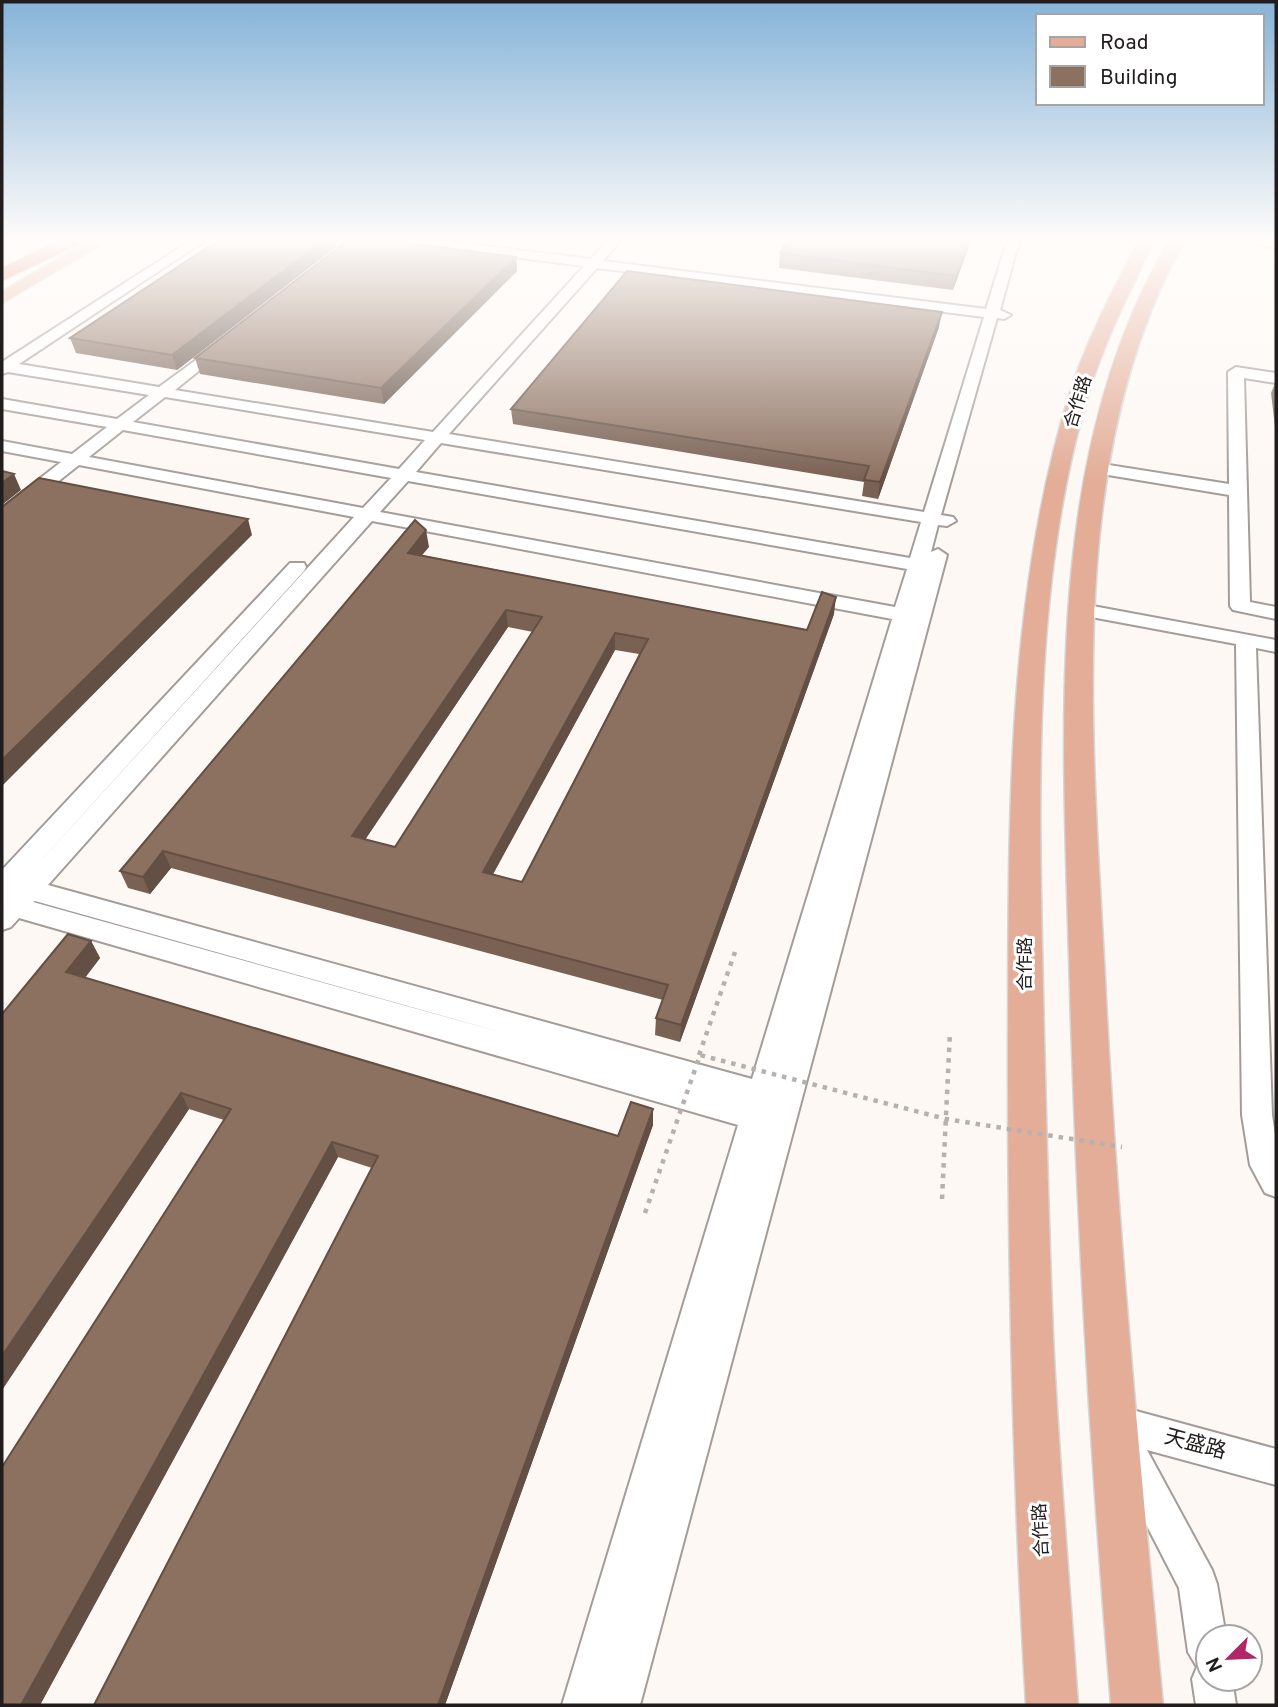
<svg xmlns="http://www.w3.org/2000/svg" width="1278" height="1707" viewBox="0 0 1278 1707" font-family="Overpass,'Noto Sans SC',sans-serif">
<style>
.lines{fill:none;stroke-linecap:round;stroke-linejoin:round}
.minor-casing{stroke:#a49c98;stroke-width:4}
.major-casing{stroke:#d7d6d6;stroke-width:3}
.highway-casing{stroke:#d7d6d6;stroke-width:3}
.path{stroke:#b6b1ae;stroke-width:4.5;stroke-dasharray:4.5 6;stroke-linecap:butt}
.minor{fill:#fff;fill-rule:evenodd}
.major{fill:#e3ad98;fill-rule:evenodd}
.highway{fill:#d07654;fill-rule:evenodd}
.path-bridge{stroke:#b6b1ae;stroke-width:4.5;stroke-dasharray:4.5 6;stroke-linecap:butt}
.wall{fill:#796153;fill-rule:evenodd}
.shaded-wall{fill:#634f43}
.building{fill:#8d7160;stroke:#634f43;stroke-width:2;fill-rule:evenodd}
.labels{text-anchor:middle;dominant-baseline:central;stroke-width:6;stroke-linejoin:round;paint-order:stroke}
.street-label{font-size:18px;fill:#201d1c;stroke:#fff}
.near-street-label{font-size:21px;fill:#201d1c;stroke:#fff}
</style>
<rect width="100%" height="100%" fill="#fef8f4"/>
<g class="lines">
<g class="minor-casing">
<path id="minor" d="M190,241H204L19,364L159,387L222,341L229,345L227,348L175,390L433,432L584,266L416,245L410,241H444L591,259L607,241H620L603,261L986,309L1007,241H1019L1000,310L1011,315L1004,319L997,318L941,515L953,517L956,521L947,526L938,525L931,552L938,549L947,555L640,1705H562L738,1125L19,918L11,927L2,930V870L290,563H304L306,567L304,571L24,879L354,517L79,465L8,521L2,522V508L61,462L2,451V441L72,454L107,427L2,409V399L117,419L149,395L8,372L2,374V362ZM597,268L984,317L924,512L449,434ZM165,397L425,440L399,469L133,422ZM123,430L391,478L363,508L89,457ZM441,443L921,522L910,558L416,472ZM408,481L907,569L895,607L380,512ZM372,521L892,619L752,1079L48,885ZM35,901L525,1039L33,902Z
M1252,241H1276V248L1254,244Z
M1236,367L1276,373V383L1244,378L1250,602L1276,607V619L1233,610L1230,606L1229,495L1096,473L1087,468L1096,463L1229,484L1228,372Z
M1082,604L1276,640V652L1256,648L1272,1115L1276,1141V1197L1265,1193L1250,1165L1242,1115L1236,644L1075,614L1072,610L1075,606Z
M1114,1405L1276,1449V1485L1147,1450L1212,1570L1217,1584L1226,1637H1208V1679H1232L1236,1705H1196L1192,1679L1197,1667L1188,1652L1179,1588L1114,1462L1109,1449L1113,1440L1101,1436L1096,1423L1101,1410Z"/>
</g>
<g class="major-casing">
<path id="major" d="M89,241H108L2,303V291Z
M1138,241H1154C1133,286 1110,330 1094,377C1027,580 1040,824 1044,1036C1047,1142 1049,1249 1054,1356C1060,1472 1070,1589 1078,1705H1026C1013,1489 1008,1273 1008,1056C1009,837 1004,610 1068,398C1085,343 1112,292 1138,241Z
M1169,241H1185C1063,454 1093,742 1105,978C1117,1221 1140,1463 1163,1705H1111C1091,1468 1077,1229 1070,991C1064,748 1039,458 1169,241Z"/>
</g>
<g class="highway-casing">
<path id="highway" d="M57,241H80L77,245L2,281V268Z"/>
</g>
<path class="path" d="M699,1055L735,952
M942,1199L950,1032"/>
<use href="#minor" class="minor"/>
<use href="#major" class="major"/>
<use href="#highway" class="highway"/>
<path class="path-bridge" d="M645,1213L700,1055L946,1119L1122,1147"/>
</g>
<path class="wall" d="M971,241L953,290L779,268L780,253Z
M336,247L177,370L76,353L70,338Z
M516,257L517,271L384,404L200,374L195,358Z
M939,327L878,499L862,496L864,482L513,424L511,409Z
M1276,381V435L1271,393Z
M429,547L422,555L807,630L834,614L680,1042L655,1035L656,1018L663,1000L171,868L150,894L128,888L120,871ZM508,627L533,632L395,847L365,840ZM615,650L639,654L522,882L493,874Z
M91,941L100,958L85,978L618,1136L653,1109V1125L445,1705L372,1168L338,1157L40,1705H2L224,1120L189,1109L2,1390V1014Z"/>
<path class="shaded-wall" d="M323,241H335L336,247L177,370L172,355Z
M969,241H971L953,290L956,276Z
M516,257L517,271L384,404L381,388Z
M942,312L939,327L878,499L880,482Z
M14,474L21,490L2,505V483Z
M248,519L252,535L2,786V760Z
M426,530L429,547L410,569L408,553Z
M836,597L834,614L680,1042L681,1025Z
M506,610L508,627L356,853L352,836Z
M615,633V650L485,889L483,872Z
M163,851L171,868L150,894L143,877Z
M91,941L100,958L76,989L66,972Z
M181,1093L189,1109L2,1390V1356Z
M653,1109V1125L445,1705H438Z
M332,1142L338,1157L40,1705H21Z"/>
<path class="building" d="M217,241H323L172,355L70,338Z
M347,241H394L516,257L381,388L195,358Z
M788,241H969L956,276L780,253Z
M627,271L942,312L880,482L864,480L869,466L511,409Z
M2,471L14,474L2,483Z
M39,478L248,519L2,760V507Z
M415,520L426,530L408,553L807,630L822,592L836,597L681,1025L656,1018L668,985L163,851L143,877L120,871ZM506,610L542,617L395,847L352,836ZM615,633L648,639L522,882L483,872Z
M68,934L91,941L66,972L618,1136L631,1102L653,1109L438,1705H94L378,1156L332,1142L21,1705H2V1467L231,1109L181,1093L2,1356V1014Z"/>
<linearGradient id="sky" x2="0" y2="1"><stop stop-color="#85b3d8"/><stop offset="0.5" stop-color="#fffcfa"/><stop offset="1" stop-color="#fffcfa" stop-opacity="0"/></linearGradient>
<rect width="1278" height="480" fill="url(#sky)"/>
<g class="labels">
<g class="street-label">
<text transform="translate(1079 402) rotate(-73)">合作路</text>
<text transform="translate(1026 964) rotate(-90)">合作路</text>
<text transform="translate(1042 1530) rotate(-93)">合作路</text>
</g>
<g class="near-street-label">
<text transform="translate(1195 1445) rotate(15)">天盛路</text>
</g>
</g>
<rect width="1278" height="1707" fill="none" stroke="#201d1c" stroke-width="7"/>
<rect x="1036" y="14" width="228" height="91" fill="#ffffff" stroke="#a6a5a4" stroke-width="2"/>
<rect x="1050" y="37" width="35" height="10" fill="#e3ad98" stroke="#a6a5a4" stroke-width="2"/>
<text x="1100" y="49" font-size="21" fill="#201d1c">Road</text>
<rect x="1050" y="66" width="35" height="21" fill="#8d7160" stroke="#a6a5a4" stroke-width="2"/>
<text x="1100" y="84" font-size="21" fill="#201d1c">Building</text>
<g transform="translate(1229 1658) rotate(246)"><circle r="33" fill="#ffffff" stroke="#a6a5a4" stroke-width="2"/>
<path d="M0-5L12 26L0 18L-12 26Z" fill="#b02767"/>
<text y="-10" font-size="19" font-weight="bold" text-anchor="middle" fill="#201d1c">N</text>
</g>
</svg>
